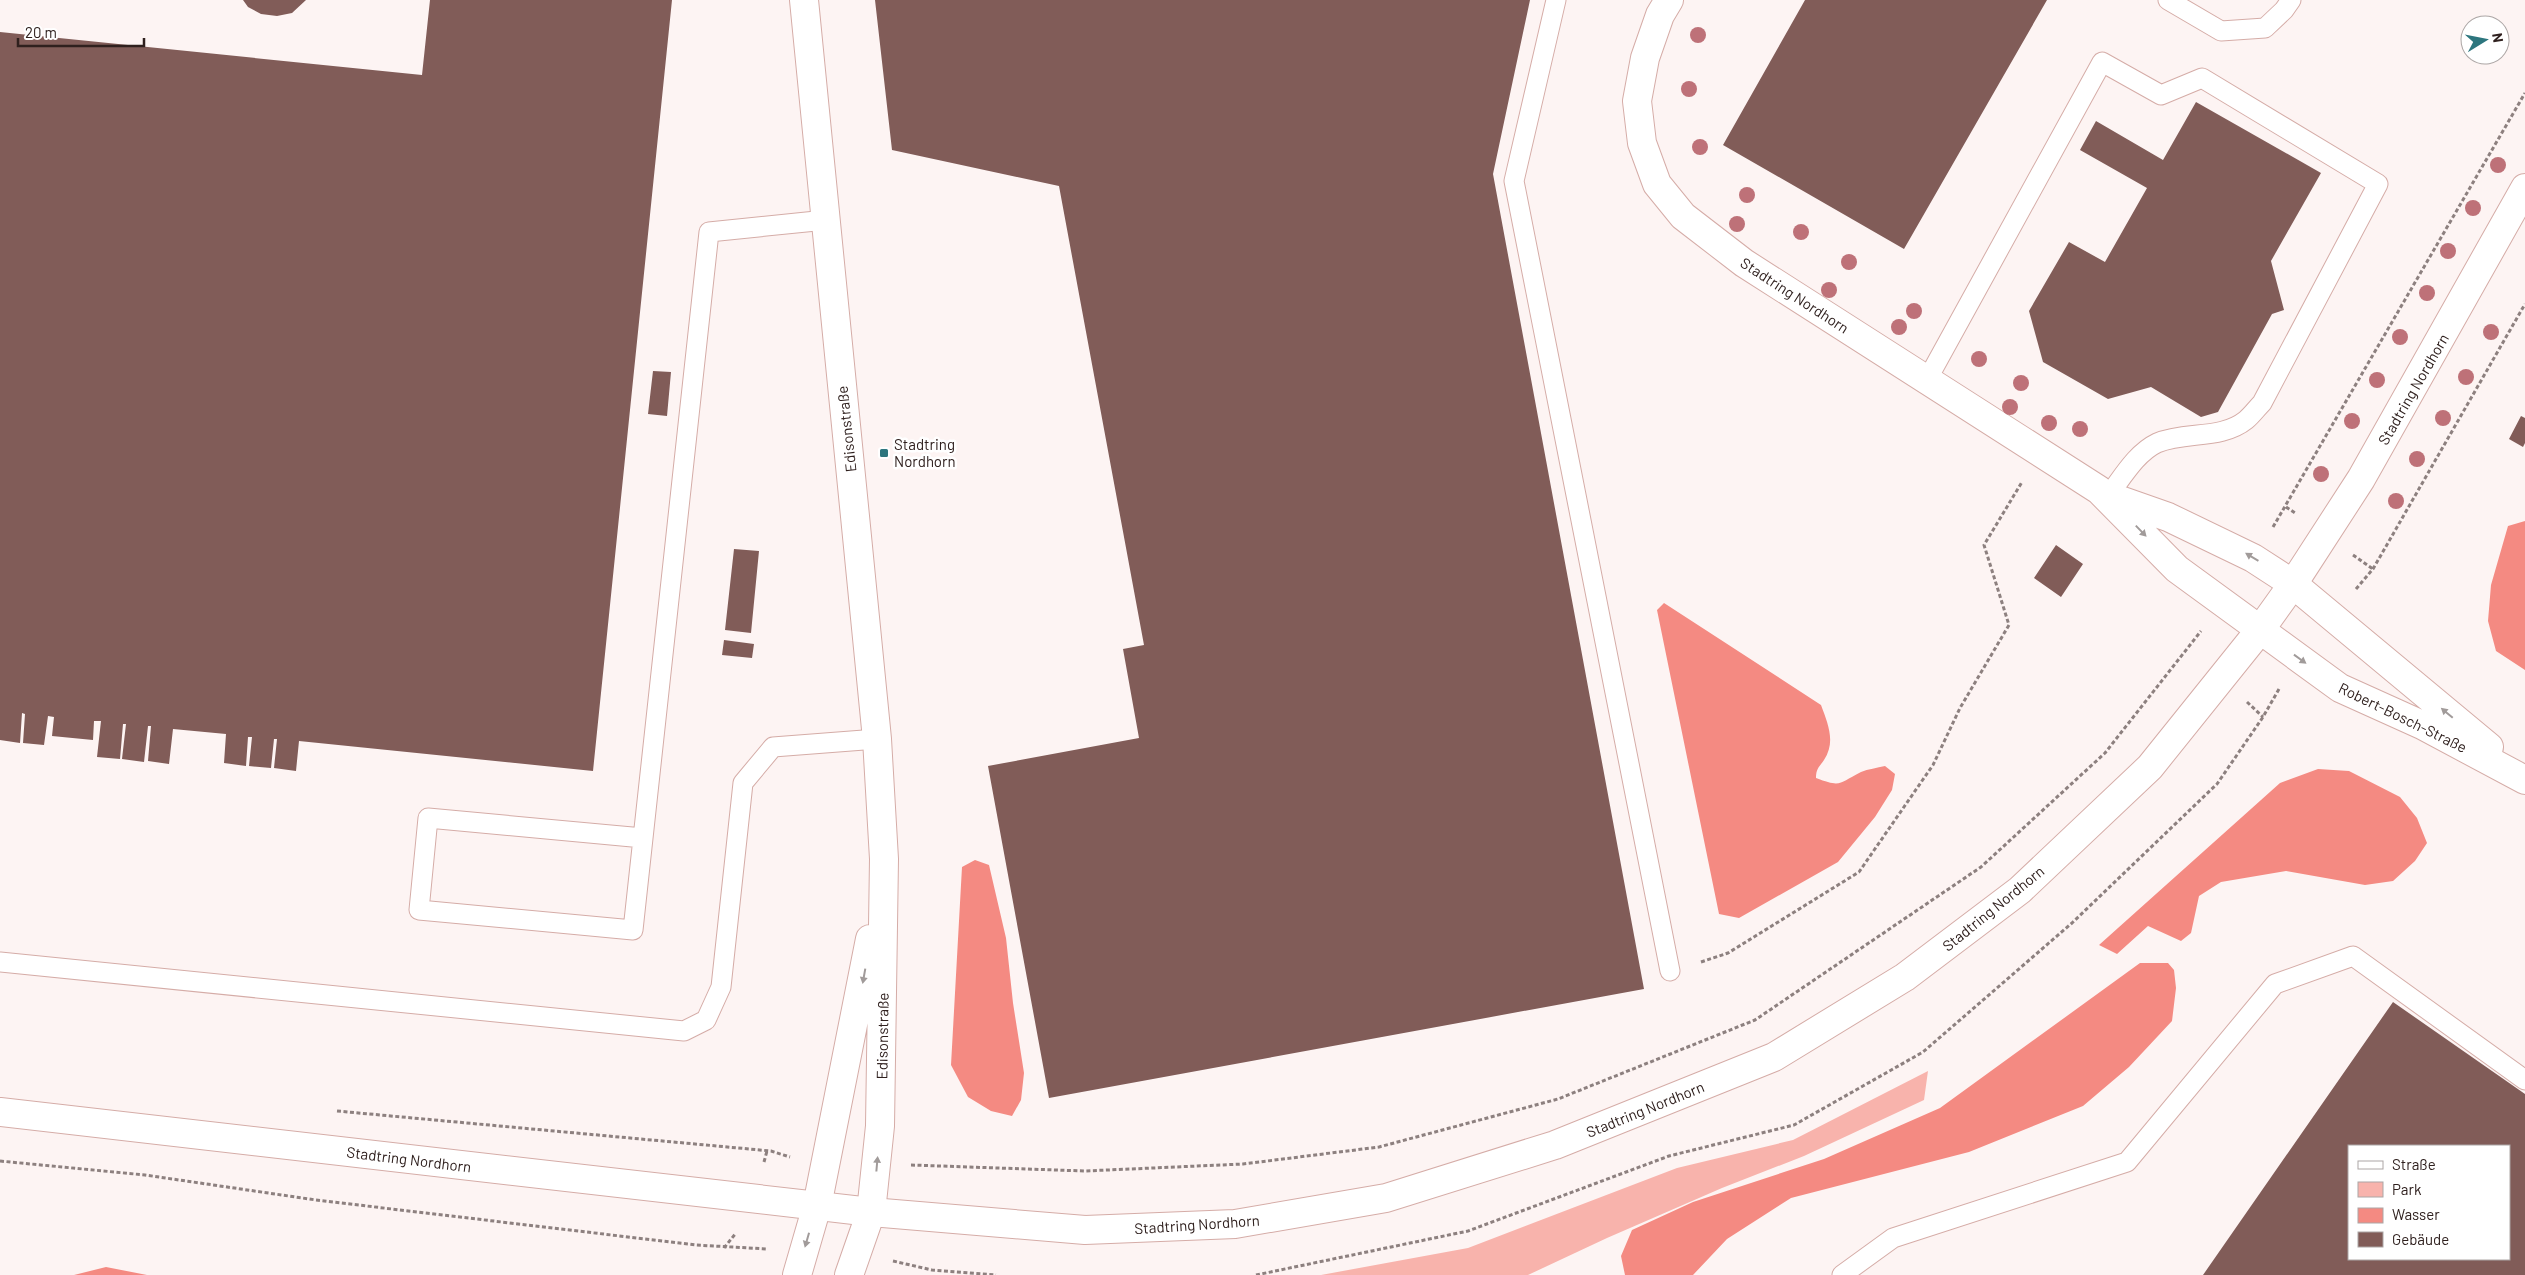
<svg xmlns="http://www.w3.org/2000/svg" width="2525" height="1275" viewBox="0 0 2525 1275" font-family="Barlow,sans-serif">
<style>
.green{fill:#f8b3ac}
.water{fill:#f48a82}
.building{fill:#815c58;fill-rule:evenodd}
.lines{fill:none;stroke-linecap:round;stroke-linejoin:round}
.service-casing{stroke:#d5aca7;stroke-width:21}
.minor-casing{stroke:#d5aca7;stroke-width:30}
.secondary-casing{stroke:#d5aca7;stroke-width:30}
.path{stroke:#8d807f;stroke-width:3;stroke-dasharray:4 2.5;stroke-linecap:butt}
.service{stroke:#fff;stroke-width:19}
.minor{stroke:#fff;stroke-width:28}
.secondary{stroke:#fff;stroke-width:28}
.tree{fill:#be7178}
.oneway{fill:#a19b9a}
.poi-dot{fill:#2d767e;stroke:#fff;stroke-width:2}
.labels{text-anchor:middle;dominant-baseline:central;stroke-width:5;stroke-linejoin:round;paint-order:stroke}
.street-label{font-size:15px;fill:#2f201e;stroke:#fff}
.poi-label{font-size:15px;fill:#2f201e;stroke:#fff;text-anchor:start}
</style>
<rect width="100%" height="100%" fill="#fdf4f3"/>
<path class="green" d="M1928,1071L1924,1100L1804,1156L1722,1188L1607,1238L1528,1275H1321L1468,1248L1677,1168L1793,1140Z"/>
<path class="water" d="M2525,521V670L2496,651L2488,621L2491,585L2508,526Z
M1664,603L1821,705C1828,724 1836,742 1824,760C1819,767 1816,769 1816,778C1842,788 1839,783 1861,772C1868,769 1877,768 1885,766L1895,774L1892,790L1875,817L1838,862L1739,918L1719,914L1657,610Z
M2318,769L2349,771L2400,797L2417,818L2427,843L2415,861L2393,881L2365,885L2286,871L2221,882L2199,896L2191,933L2181,941L2148,926L2117,954L2099,945L2280,783Z
M975,860L989,865L1006,938L1013,1003L1024,1073L1021,1100L1012,1116L991,1111L968,1097L951,1065L962,867Z
M2140,963H2168L2174,970L2176,988L2172,1021L2129,1067L2083,1106L1969,1152L1791,1198L1727,1239L1693,1275H1625L1621,1256L1632,1230L1693,1202L1824,1159L1940,1108Z
M106,1267L147,1275H74Z"/>
<path class="building" d="M243,0H306L292,13L277,16L261,14L248,7Z
M430,0H672L593,771L299,741L296,771L274,768L277,739H274L271,768L249,766L252,737H248L246,766L224,763L226,734L173,729L169,764L148,761L151,726H148L144,762L122,759L126,724H123L120,759L97,757L101,721H94L93,740L52,736L54,717L48,716L44,745L23,743L25,714L22,713L20,743L0,740V32L422,75Z
M875,0H1530L1493,174L1644,989L1049,1098L988,766L1139,738L1123,649L1144,645L1059,186L892,150Z
M1805,0H2047L1904,249L1723,145Z
M2196,102L2321,173L2271,261L2284,310L2272,314L2218,412L2201,417L2151,387L2108,399L2043,362L2029,311L2069,242L2105,262L2147,188L2080,150L2096,121L2163,160Z
M653,371L671,372L667,416L648,414Z
M2521,416L2525,418V443L2523,447L2509,439Z
M2056,545L2083,564L2061,597L2034,578Z
M734,549L759,551L751,633L725,630Z
M724,640L754,644L752,658L722,655Z
M2393,1002L2525,1094V1275H2203ZM2349,1146H2509V1259H2349Z"/>
<g class="lines">
<g class="service-casing">
<path id="service" d="M1556,0L1514,181L1670,971
M2168,0L2221,31L2265,28L2284,10L2291,0
M1927,380L2102,62L2161,95L2202,78L2378,184L2262,403C2257,408 2252,415 2246,420C2221,440 2186,431 2157,443C2136,453 2122,478 2108,496
M643,838L428,818L419,910L633,930L709,232L826,220
M0,962L684,1031L706,1020L721,987L743,783L773,747L877,739
M1842,1275L1893,1238L2127,1162L2275,984L2353,956L2525,1080"/>
</g>
<g class="minor-casing">
<path id="minor" d="M804,0L877,739L884,859L880,1126L871,1212L849,1275
M1669,0L1660,15L1645,58L1637,101L1642,143L1657,184L1683,216L1744,263L2099,490L2177,569L2340,688L2422,725L2525,780
M2111,497L2168,517L2253,558L2293,584L2489,747
M797,1275L817,1206L870,939"/>
</g>
<g class="secondary-casing">
<path id="secondary" d="M0,1112L871,1212L1085,1230L1235,1224L1386,1198L1555,1145L1774,1057L1905,977L2020,890L2150,767L2260,630L2293,584L2361,479L2525,188"/>
</g>
<path class="path" d="M2286,507L2295,513
M2273,527L2525,93
M2353,555L2373,569
M2356,589L2373,569L2525,304
M2247,702L2263,717
M1701,962L1728,953L1859,872L1933,765L1960,708L2009,625L1984,545L2022,482
M337,1111L771,1151L790,1157
M0,1161L145,1175L316,1200L696,1245L767,1249
M764,1162L767,1151
M911,1165L1085,1171L1243,1164L1379,1147L1558,1099L1755,1020L1981,867L2105,753L2201,631
M724,1248L736,1233
M893,1261L932,1270L996,1275
M1256,1275L1468,1231L1669,1156L1794,1125L1923,1052L2072,923L2217,784L2263,717L2279,689"/>
<use href="#service" class="service"/>
<use href="#minor" class="minor"/>
<use href="#secondary" class="secondary"/>
</g>
<g class="tree">
<circle cx="1698" cy="35" r="8"/>
<circle cx="1689" cy="89" r="8"/>
<circle cx="1700" cy="147" r="8"/>
<circle cx="2498" cy="165" r="8"/>
<circle cx="1747" cy="195" r="8"/>
<circle cx="2473" cy="208" r="8"/>
<circle cx="1737" cy="224" r="8"/>
<circle cx="1801" cy="232" r="8"/>
<circle cx="2448" cy="251" r="8"/>
<circle cx="1849" cy="262" r="8"/>
<circle cx="1829" cy="290" r="8"/>
<circle cx="2427" cy="293" r="8"/>
<circle cx="1914" cy="311" r="8"/>
<circle cx="1899" cy="327" r="8"/>
<circle cx="2491" cy="332" r="8"/>
<circle cx="2400" cy="337" r="8"/>
<circle cx="1979" cy="359" r="8"/>
<circle cx="2466" cy="377" r="8"/>
<circle cx="2377" cy="380" r="8"/>
<circle cx="2021" cy="383" r="8"/>
<circle cx="2010" cy="407" r="8"/>
<circle cx="2443" cy="418" r="8"/>
<circle cx="2352" cy="421" r="8"/>
<circle cx="2049" cy="423" r="8"/>
<circle cx="2080" cy="429" r="8"/>
<circle cx="2417" cy="459" r="8"/>
<circle cx="2321" cy="474" r="8"/>
<circle cx="2396" cy="501" r="8"/>
</g>
<defs><path id="oneway-solid" d="M-6-.8H1V-3.2L6.5 0L1 3.2V.8H-6Z" transform="scale(1.25)"/></defs>
<g class="oneway">
<use href="#oneway-solid" transform="translate(2141 531) rotate(46)"/>
<use href="#oneway-solid" transform="translate(2252 557) rotate(-149)"/>
<use href="#oneway-solid" transform="translate(2300 659) rotate(36)"/>
<use href="#oneway-solid" transform="translate(2447 713) rotate(-140)"/>
<use href="#oneway-solid" transform="translate(864 976) rotate(100)"/>
<use href="#oneway-solid" transform="translate(877 1164) rotate(-85)"/>
<use href="#oneway-solid" transform="translate(807 1240) rotate(106)"/>
</g>
<rect class="poi-dot" x="879" y="448" width="10" height="10" rx="2.5"/>
<g class="labels">
<g class="street-label">
<text transform="translate(1795 295) rotate(33)">Stadtring Nordhorn</text>
<text transform="translate(2413 389) rotate(-60)">Stadtring Nordhorn</text>
<text transform="translate(846 429) rotate(-96)">Edisonstraße</text>
<text transform="translate(2403 717) rotate(26)">Robert-Bosch-Straße</text>
<text transform="translate(1993 908) rotate(-39)">Stadtring Nordhorn</text>
<text transform="translate(882 1036) rotate(-89)">Edisonstraße</text>
<text transform="translate(1645 1109) rotate(-22)">Stadtring Nordhorn</text>
<text transform="translate(409 1159) rotate(7)">Stadtring Nordhorn</text>
<text transform="translate(1197 1224) rotate(-4)">Stadtring Nordhorn</text>
</g>
<g class="poi-label">
<text x="894" y="444">Stadtring<tspan x="894" dy="17">Nordhorn</tspan></text>
</g>
</g>
<rect x="2348" y="1145" width="162" height="115" fill="#ffffff" stroke="#aca6a5"/>
<rect x="2358" y="1161" width="25" height="8" fill="#ffffff" stroke="#aca6a5"/>
<text x="2392" y="1170" font-size="15" fill="#2f201e">Straße</text>
<rect x="2358" y="1182" width="25" height="15" fill="#f8b3ac" stroke="#aca6a5"/>
<text x="2392" y="1195" font-size="15" fill="#2f201e">Park</text>
<rect x="2358" y="1208" width="25" height="15" fill="#f48a82" stroke="#aca6a5"/>
<text x="2392" y="1220" font-size="15" fill="#2f201e">Wasser</text>
<rect x="2358" y="1232" width="25" height="15" fill="#815c58" stroke="#aca6a5"/>
<text x="2392" y="1245" font-size="15" fill="#2f201e">Gebäude</text>
<g transform="translate(2485 40) rotate(80)"><circle r="24" fill="#ffffff" stroke="#aca6a5"/>
<path d="M0-4L9 19L0 12L-9 19Z" fill="#2d767e"/>
<text y="-8" font-size="14" font-weight="bold" text-anchor="middle" fill="#2f201e">N</text>
</g>
<path d="M18 38v8h126v-8" fill="none" stroke="#2f201e" stroke-width="2.5"/>
<text x="25" y="38" font-size="15" fill="#2f201e" stroke="#ffffff" stroke-width="4" paint-order="stroke">20 m</text>
</svg>
